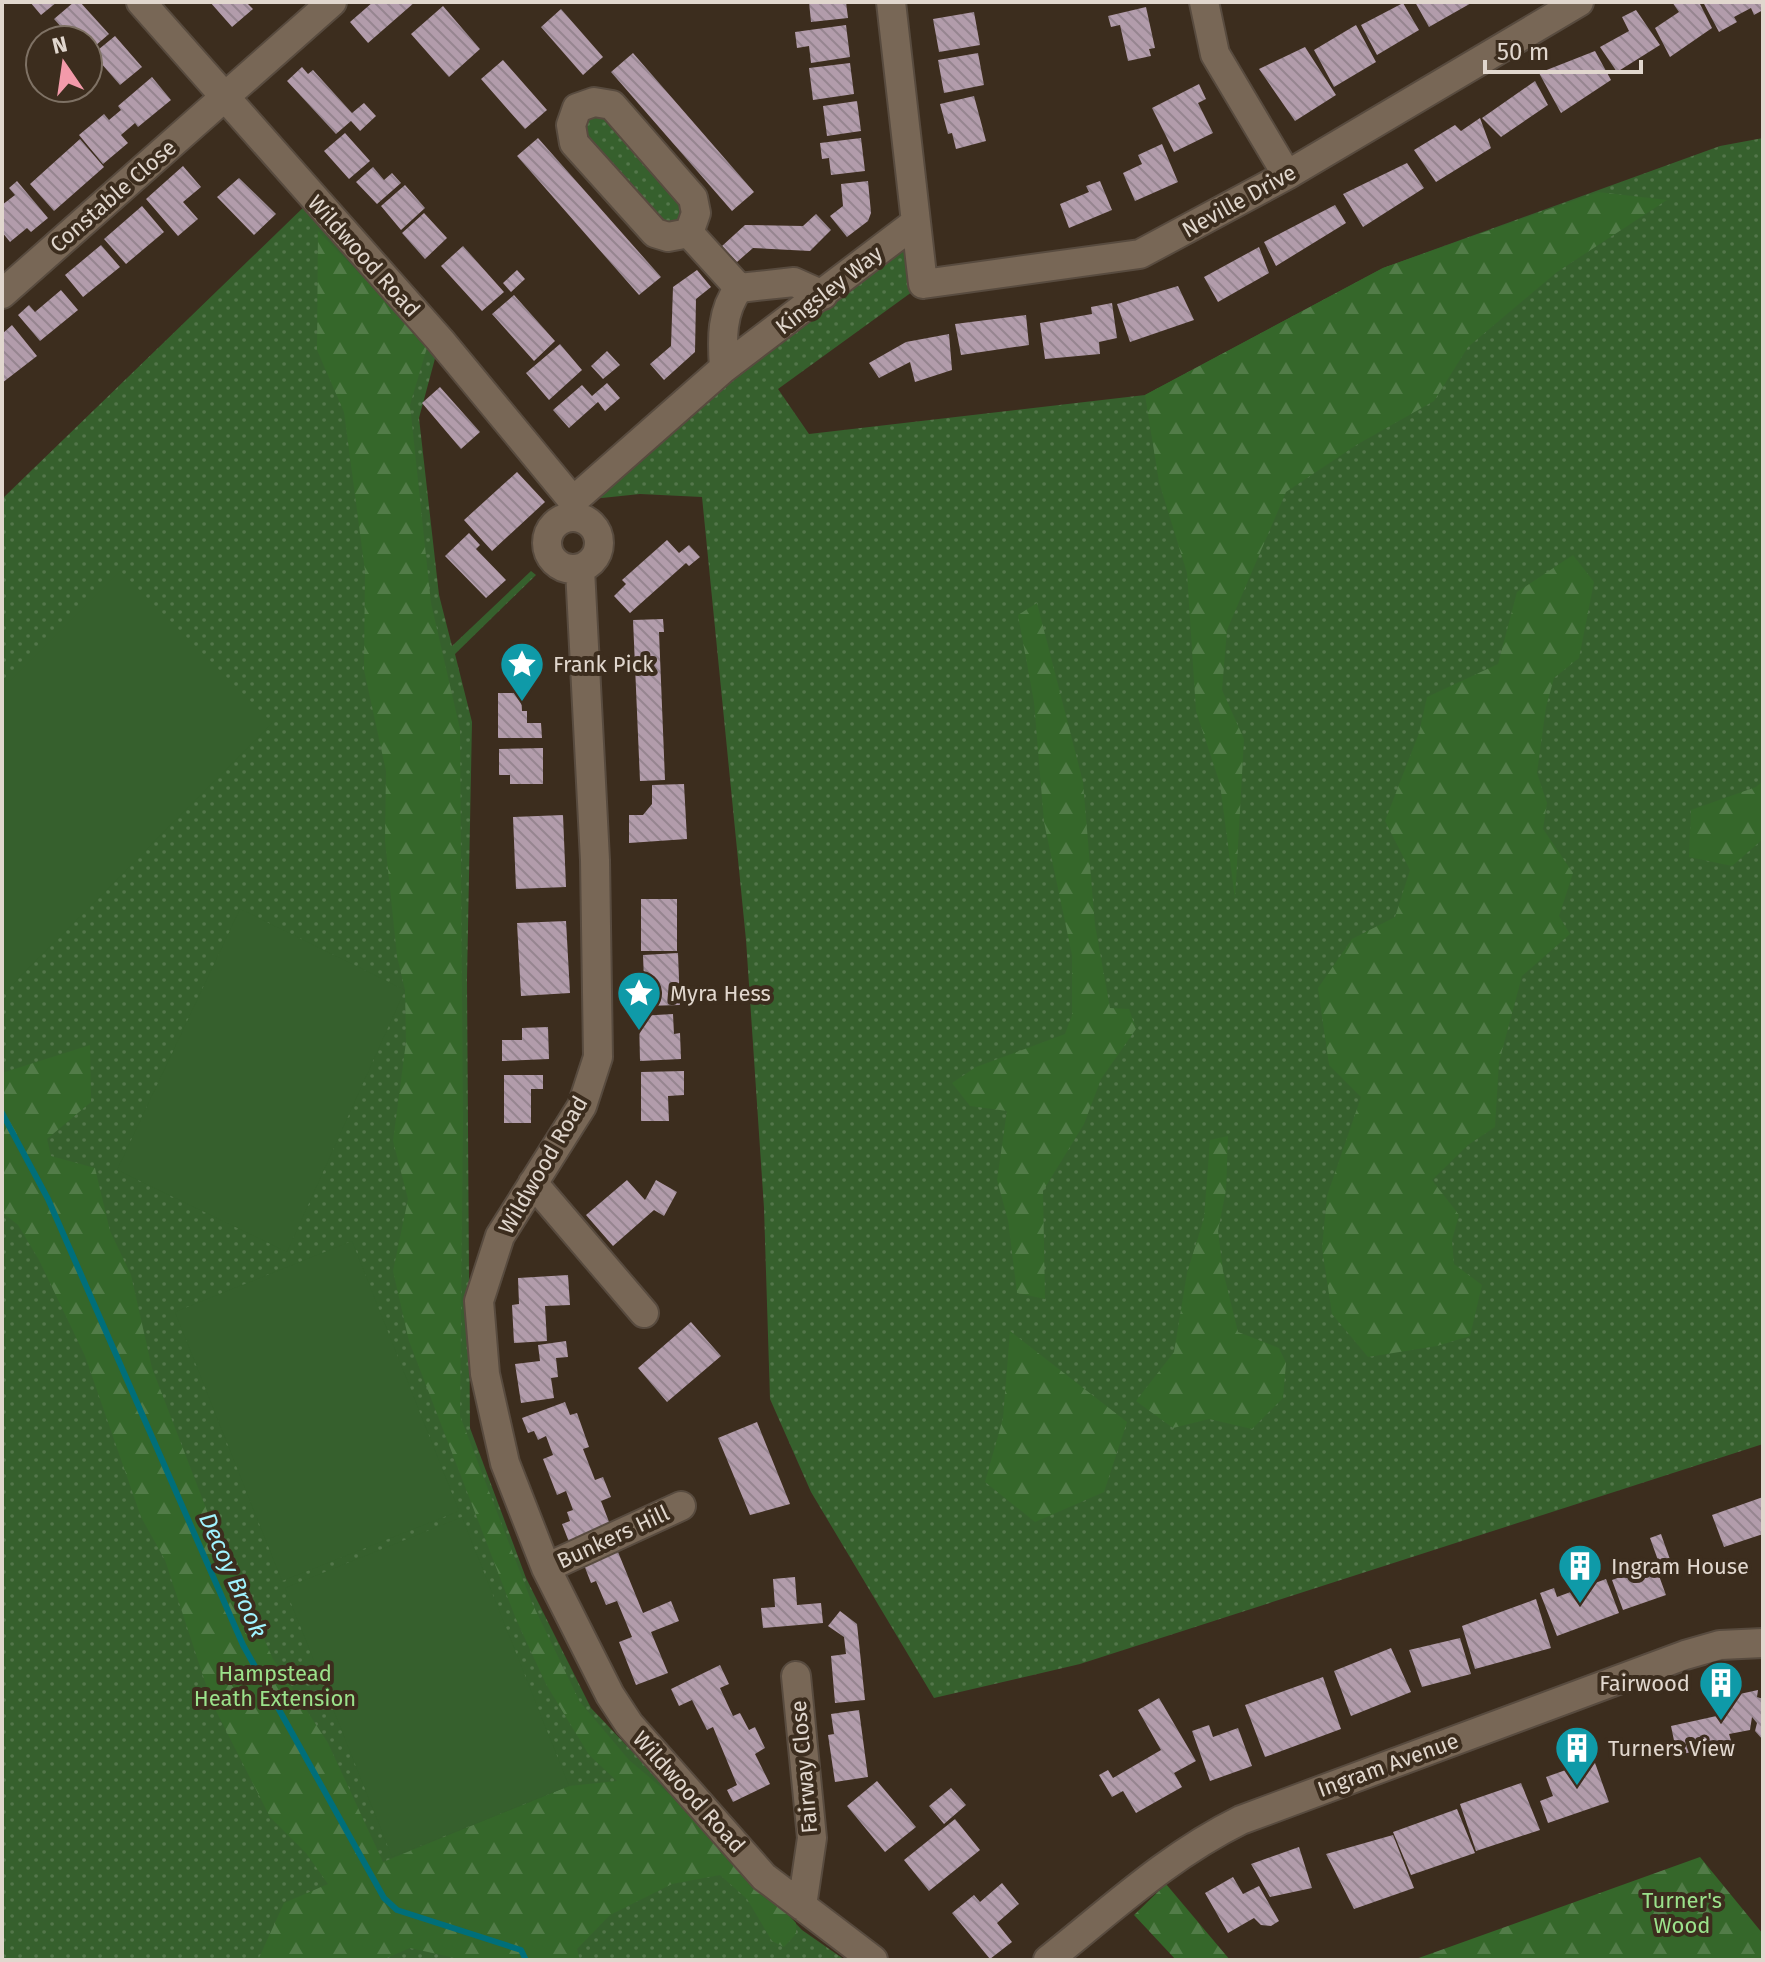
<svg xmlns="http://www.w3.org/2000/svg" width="1765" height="1962" viewBox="0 0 1765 1962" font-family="'Fira Sans',sans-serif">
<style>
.green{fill:url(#green-dots)}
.forest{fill:url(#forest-firs)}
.pitch{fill:#36602d}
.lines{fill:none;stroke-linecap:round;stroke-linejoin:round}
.stream{stroke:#006f7a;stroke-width:6}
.building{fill:url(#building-back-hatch)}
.minor-casing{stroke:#584b3f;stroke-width:32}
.minor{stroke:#786756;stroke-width:28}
.labels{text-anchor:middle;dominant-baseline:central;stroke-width:8;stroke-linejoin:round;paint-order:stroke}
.street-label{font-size:22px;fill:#e1d7ce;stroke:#3c2d1e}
.poi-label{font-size:22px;fill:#e1d7ce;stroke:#3c2d1e;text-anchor:start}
.park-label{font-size:22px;fill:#9be28b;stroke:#3c2d1e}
.water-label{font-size:24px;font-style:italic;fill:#a0f3ff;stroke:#3c2d1e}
</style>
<defs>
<pattern id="green-dots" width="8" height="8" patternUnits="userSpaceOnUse" patternTransform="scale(2)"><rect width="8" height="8" fill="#36602d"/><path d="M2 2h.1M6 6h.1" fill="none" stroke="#53764a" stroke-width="1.8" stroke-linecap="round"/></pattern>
<pattern id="forest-firs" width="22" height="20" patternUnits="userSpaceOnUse" patternTransform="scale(2)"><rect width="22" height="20" fill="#35672a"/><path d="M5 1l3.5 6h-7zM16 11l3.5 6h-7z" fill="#527c48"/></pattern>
<pattern id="building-back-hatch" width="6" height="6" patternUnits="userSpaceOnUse" patternTransform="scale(2)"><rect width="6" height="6" fill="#b29cab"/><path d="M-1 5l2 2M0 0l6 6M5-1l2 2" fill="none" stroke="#968590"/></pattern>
</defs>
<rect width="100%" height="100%" fill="#3c2d1e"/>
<path class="green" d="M604,114L681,193L685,222L663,230L583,144L585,120Z
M1763,138V1444L1080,1664L934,1698L811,1492L770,1399L764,1208L746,940L702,497L640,494L573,501L915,223L923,284L778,389L809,434L1145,395L1383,268L1720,146Z
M312,199L440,340L419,418L439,595L452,646L531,571L536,575L455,654L472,722L467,979L470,1428L526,1578L591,1708L802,1930L845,1960H2V499Z"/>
<path class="forest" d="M1598,192L1667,200L1557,272L1468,347L1434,401L1358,444L1286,492L1227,630L1222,690L1244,739L1235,899L1220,784L1196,711L1187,573L1159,482L1145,395L1383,268Z
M318,231L428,344L410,405L431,603L460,729L463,1121L460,1416L532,1603L580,1702L629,1760L689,1811L796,1923V1934L784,1947L772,1941L747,1899L720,1875L672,1884L610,1915L577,1949L580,1960H464L410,1948L382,1960H258L284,1903L328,1884L306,1853L270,1817L212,1703L165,1560L141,1517L85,1356L39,1260L18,1225L2,1212V1073L90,1045L91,1102L47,1139L51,1156L95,1168L110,1231L131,1275L152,1368L209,1516L273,1659L328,1743L383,1862L569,1786L617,1781L589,1755L546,1684L516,1619L409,1341L393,1271L408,1199L393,1141L406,1042L405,990L397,956L385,841L386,771L364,670L365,571L344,412L317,350Z
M1573,555L1594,582L1579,658L1554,678L1546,707L1537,773L1547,803L1543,829L1573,873L1559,916L1570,934L1522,976L1499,1062L1495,1127L1468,1145L1432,1180L1459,1215L1452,1240L1454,1264L1482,1285L1470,1336L1437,1346L1368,1357L1332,1314L1322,1248L1327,1196L1361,1097L1329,1065L1318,988L1352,939L1395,917L1410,870L1385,821L1419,733L1427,697L1498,664L1517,592Z
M1037,603L1083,782L1095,925L1110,1008L1129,1009L1136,1029L1101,1079L1084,1124L1043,1191L1045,1299L1017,1293L1008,1220L997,1180L1007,1111L970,1106L952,1083L976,1067L1065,1034L1072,1015V955L1044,822L1034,702L1018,615Z
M1763,781V839L1732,866L1689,857L1691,810L1756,787Z
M1228,1136L1226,1190L1218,1231L1223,1271L1238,1332L1279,1348L1286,1363L1283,1398L1252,1429L1209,1419L1173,1428L1136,1401L1174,1352L1187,1273L1204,1218L1210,1140Z
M1010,1331L1127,1422L1104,1492L1035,1522L985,1482L1003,1418Z
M1700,1857L1763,1934V1960H1413Z
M1166,1884L1230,1960H1176L1134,1915Z"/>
<path class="pitch" d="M120,571L272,723L6,991L2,987V689Z
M240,909L405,990L287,1252L117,1170Z
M352,1241L459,1511L282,1581L175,1312Z
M462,1517L569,1786L392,1857L285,1588Z"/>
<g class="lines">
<path class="stream" d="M2,1113L48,1199L243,1645L384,1898L397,1910L521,1950L526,1960"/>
</g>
<path class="building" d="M30,2H57L41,15Z
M74,2H80L109,34L88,52V40H73L54,19Z
M210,2H246L253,9L232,27Z
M373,2H415L368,43L350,22Z
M809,2H846L848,18L811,22Z
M1415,2H1473L1429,27Z
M1672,2H1699L1712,28L1670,57L1655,28L1679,12Z
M1703,2H1763V10L1754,15L1751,8L1734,17L1737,22L1719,32Z
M1403,3L1419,30L1377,55L1361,25Z
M443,6L480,49L449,77L411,34Z
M1146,7L1155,48L1149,49L1151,56L1128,61L1120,25L1111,27L1108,16Z
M561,9L603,57L583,75L541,27Z
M1636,10L1660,45L1617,72L1600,47L1629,31L1622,17Z
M974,12L980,45L939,52L933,19Z
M846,25L850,57L811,63L809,46L797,48L795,32Z
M1356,25L1376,62L1334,87L1314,50Z
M115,36L142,67L120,85L93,54Z
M1305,47L1336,95L1295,121L1259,69Z
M1595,51L1611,80L1561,113L1539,73Z
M633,53L754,192L732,211L611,72Z
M978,53L984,85L944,93L938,60Z
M503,60L547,110L525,129L481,79Z
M850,63L854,94L813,100L809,68Z
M302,67L308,74L313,70L352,113L364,103L376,116L360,131L351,121L336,134L287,81Z
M152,77L171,100L138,127L135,123L121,135L128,143L103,164L79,135L104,114L109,120L121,110L118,106Z
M1535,81L1548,105L1501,137L1482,118Z
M1199,84L1206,99L1198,103L1213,133L1174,152L1152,108Z
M974,96L986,141L956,149L952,133L948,134L940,104Z
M857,101L861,131L827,136L823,106Z
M1480,118L1491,148L1436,182L1414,150L1455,125L1461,131Z
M345,133L370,161L349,179L324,151Z
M538,138L661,277L639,295L517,156Z
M861,138L865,171L831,175L829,158L822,159L820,143Z
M80,139L104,167L54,211L30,184Z
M1162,144L1178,182L1135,201L1123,173L1142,164L1138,155Z
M1407,163L1424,188L1363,227L1343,194Z
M183,166L201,187L183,202L198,219L178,236L146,199Z
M373,167L384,180L392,173L401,183L377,204L356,182Z
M239,178L276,214L254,235L217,197Z
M17,181L48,218L31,232L27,228L10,242L2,232V205L15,195L9,188Z
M868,181L871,213L868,221L847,237L830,216L843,206L841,184Z
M1100,181L1112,210L1069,228L1060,204L1089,192L1086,186Z
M405,185L425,208L401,230L381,206Z
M1335,205L1346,223L1276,266L1264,242Z
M142,206L164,232L126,264L104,239Z
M424,213L447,238L425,259L402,233Z
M816,214L831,230L810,251L753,248L737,262L722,246L745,225L803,226Z
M101,245L120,267L83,297L65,275Z
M463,246L504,292L482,311L441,266Z
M1259,247L1269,273L1218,302L1204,277Z
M517,270L525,279L511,292L503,283Z
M697,270L711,287L696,299L695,352L664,380L650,364L671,346L673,287Z
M1178,286L1194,320L1130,342L1117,304Z
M61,290L78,310L40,341L18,315L29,305L35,312Z
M514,295L555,341L534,361L492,314Z
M1112,303L1117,338L1099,342L1100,354L1045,359L1040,323L1092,314L1091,307Z
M1026,315L1029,345L961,355L955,324Z
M12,325L37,356L2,383V334Z
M949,334L952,370L915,382L910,362L879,378L869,363L906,342Z
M560,344L582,370L549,400L526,373Z
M607,351L620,365L603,379L591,366Z
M607,383L620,398L605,411L598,402L569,428L553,410L582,385L592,396Z
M440,387L480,432L461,449L422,403Z
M517,472L545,502L492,551L464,520Z
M469,533L480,545L476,549L506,580L486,598L445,556Z
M667,540L679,553L689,545L700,557L689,566L686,563L630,613L614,596L626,584L622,580Z
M663,619L664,632H659L665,780L640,781L633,620Z
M498,693H521L522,711H527V723H541L542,738H498Z
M543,748V784H510V775H499V749Z
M684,784L687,839L629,843V815H643L652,804V785Z
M563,815L566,887L516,889L513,817Z
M641,899H677V951H641Z
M566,921L570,993L521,996L517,923Z
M678,953L680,1005L645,1006L643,955Z
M673,1014L674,1034L680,1033L681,1059L640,1061L639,1016Z
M548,1027L549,1059L502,1061V1040H522V1028Z
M684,1071V1095L668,1096L669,1121H641V1072Z
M504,1075H543V1089H531V1123H504Z
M627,1180L645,1200L656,1180L677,1192L664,1216L654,1210L613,1246L586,1215Z
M568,1275L570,1305L545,1306L547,1341L514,1343L512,1305L519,1304L518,1278Z
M691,1322L721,1356L667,1402L638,1368Z
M566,1341L568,1357L556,1358L558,1377L551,1378L554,1398L521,1403L515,1364L540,1361L538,1345Z
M565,1402L570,1415L577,1413L589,1447L583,1449L595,1480L603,1477L611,1497L601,1501L611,1527L569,1542L562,1524L570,1521L567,1512L573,1510L566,1491L557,1495L543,1459L553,1455L546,1436L538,1440L534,1431L528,1433L522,1418Z
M757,1422L790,1504L750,1515L718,1438Z
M1763,1497V1534L1724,1547L1712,1515Z
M1661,1534L1673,1568L1658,1573L1666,1595L1623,1610L1612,1580L1659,1563L1650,1538Z
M618,1552L643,1613L671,1601L679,1621L651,1632L668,1673L636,1685L619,1642L632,1637L617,1601L606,1605L596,1581L591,1583L584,1565Z
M795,1577L797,1605L821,1603L823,1623L763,1628L761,1608L775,1607L773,1579Z
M1606,1579L1619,1613L1557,1636L1540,1593L1554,1588L1557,1597Z
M1536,1599L1551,1648L1475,1669L1462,1626Z
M840,1611L857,1624L865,1700L835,1703L831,1656L846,1654L844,1637L828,1626Z
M1460,1638L1471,1674L1422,1687L1409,1650Z
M1391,1648L1411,1692L1351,1716L1334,1671Z
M720,1665L729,1684L720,1688L733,1716L740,1713L749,1730L755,1727L765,1748L755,1754L770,1784L733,1802L727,1790L737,1785L713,1727L707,1730L692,1700L679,1706L671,1689Z
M1323,1677L1341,1729L1265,1757L1245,1705Z
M1758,1690L1757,1697L1763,1699V1740L1755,1731L1757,1723L1752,1717L1750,1730L1729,1734L1732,1744L1677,1755L1671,1726L1721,1715L1717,1699Z
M1159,1698L1196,1761L1174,1773L1182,1787L1136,1813L1123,1791L1112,1797L1099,1775L1108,1770L1113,1778L1161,1750L1138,1710Z
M859,1710L868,1777L835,1782L828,1735L834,1734L831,1714Z
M1209,1725L1213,1737L1238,1728L1252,1766L1210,1781L1192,1731Z
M1594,1760L1609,1802L1548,1823L1540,1801L1553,1796L1546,1777Z
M877,1781L916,1827L885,1852L847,1806Z
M1521,1783L1540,1830L1476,1851L1460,1804Z
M951,1788L966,1805L944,1824L929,1806Z
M1457,1809L1475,1853L1411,1875L1393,1832Z
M955,1819L980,1850L929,1891L904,1860Z
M1393,1835L1414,1888L1354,1909L1326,1854Z
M1299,1847L1312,1888L1270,1897L1251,1864Z
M1233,1877L1243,1894L1259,1886L1279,1921L1271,1926L1261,1925L1254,1918L1228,1933L1205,1893Z
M1002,1883L1019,1904L997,1923L1012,1942L990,1959L952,1913L974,1895L980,1902Z"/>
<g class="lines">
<g class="minor-casing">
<path id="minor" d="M141,2L440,340L573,501L575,517
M891,2L923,284L1140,254L1287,175L1579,2
M1204,2L1215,54L1287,175
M594,102L612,105L693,198L696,213L689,233L668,237L655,233L574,143L571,125L577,108Z
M689,233L739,288
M2,294L332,2
M724,368C722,340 721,311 739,288L794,282L823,295
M573,501L724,368L915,223
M547 543a26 26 0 1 1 52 0a26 26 0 1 1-52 0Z
M580,569L595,860L598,1057L582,1106L500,1236L479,1301L485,1374L505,1463L546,1568L610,1695L629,1724L764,1877L873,1960
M533,1183L644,1313
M546,1568L681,1506
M796,1676L812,1838L802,1906
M1048,1960C1112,1909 1168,1856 1241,1820L1685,1655L1720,1645L1763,1643"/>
</g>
<use href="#minor" class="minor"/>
</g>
<defs>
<g id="sight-pin" transform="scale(2.3)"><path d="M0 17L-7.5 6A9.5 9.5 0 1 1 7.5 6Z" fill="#0f9aa8" stroke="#3c2d1e"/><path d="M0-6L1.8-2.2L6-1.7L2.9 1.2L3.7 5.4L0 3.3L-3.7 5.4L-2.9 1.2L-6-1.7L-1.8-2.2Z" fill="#fff"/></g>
<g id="building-pin" transform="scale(2.3)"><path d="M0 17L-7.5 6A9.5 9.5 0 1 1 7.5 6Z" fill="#0f9aa8" stroke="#3c2d1e"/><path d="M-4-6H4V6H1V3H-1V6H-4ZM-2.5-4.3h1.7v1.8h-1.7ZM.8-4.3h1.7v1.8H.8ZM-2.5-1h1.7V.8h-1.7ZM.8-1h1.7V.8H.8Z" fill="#fff"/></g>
</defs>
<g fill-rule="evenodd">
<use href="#sight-pin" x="522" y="664"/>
<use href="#sight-pin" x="639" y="993"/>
<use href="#building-pin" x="1580" y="1566"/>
<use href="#building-pin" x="1721" y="1683"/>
<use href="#building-pin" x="1577" y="1748"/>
</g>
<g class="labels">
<g class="street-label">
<text transform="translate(113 196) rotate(-41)">Constable Close</text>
<text transform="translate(1239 201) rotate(-29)">Neville Drive</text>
<text transform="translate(364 256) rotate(48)">Wildwood Road</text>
<text transform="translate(829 290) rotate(-38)">Kingsley Way</text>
<text transform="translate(543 1165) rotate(-60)">Wildwood Road</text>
<text transform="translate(613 1537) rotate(-25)">Bunkers Hill</text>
<text transform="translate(1388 1765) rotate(-20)">Ingram Avenue</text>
<text transform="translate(804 1767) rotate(-95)">Fairway Close</text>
<text transform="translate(689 1792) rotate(48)">Wildwood Road</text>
</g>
<g class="poi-label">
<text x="553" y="664">Frank Pick</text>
<text x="670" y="993">Myra Hess</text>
<text x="1611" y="1566">Ingram House</text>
<text x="1690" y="1683" text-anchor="end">Fairwood</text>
<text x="1608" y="1748">Turners View</text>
</g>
<g class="park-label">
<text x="275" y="1673">Hampstead<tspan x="275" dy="25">Heath Extension</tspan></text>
<text x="1682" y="1900">Turner's<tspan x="1682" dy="25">Wood</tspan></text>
</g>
<g class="water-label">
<text transform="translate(233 1575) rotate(66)">Decoy Brook</text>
</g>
</g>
<rect width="1765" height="1962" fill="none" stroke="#e1d7ce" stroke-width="8"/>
<g transform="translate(64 64) rotate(347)"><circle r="38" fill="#3c2d1e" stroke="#7e7164" stroke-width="2"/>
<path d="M0-6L14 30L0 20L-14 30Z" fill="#f39aaa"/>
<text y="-12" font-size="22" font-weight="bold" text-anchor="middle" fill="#e1d7ce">N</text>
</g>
<path d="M1485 60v12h156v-12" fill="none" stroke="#e1d7ce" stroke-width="4"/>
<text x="1497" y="60" font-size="24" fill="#e1d7ce" stroke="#3c2d1e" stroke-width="6" paint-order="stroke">50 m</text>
</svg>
